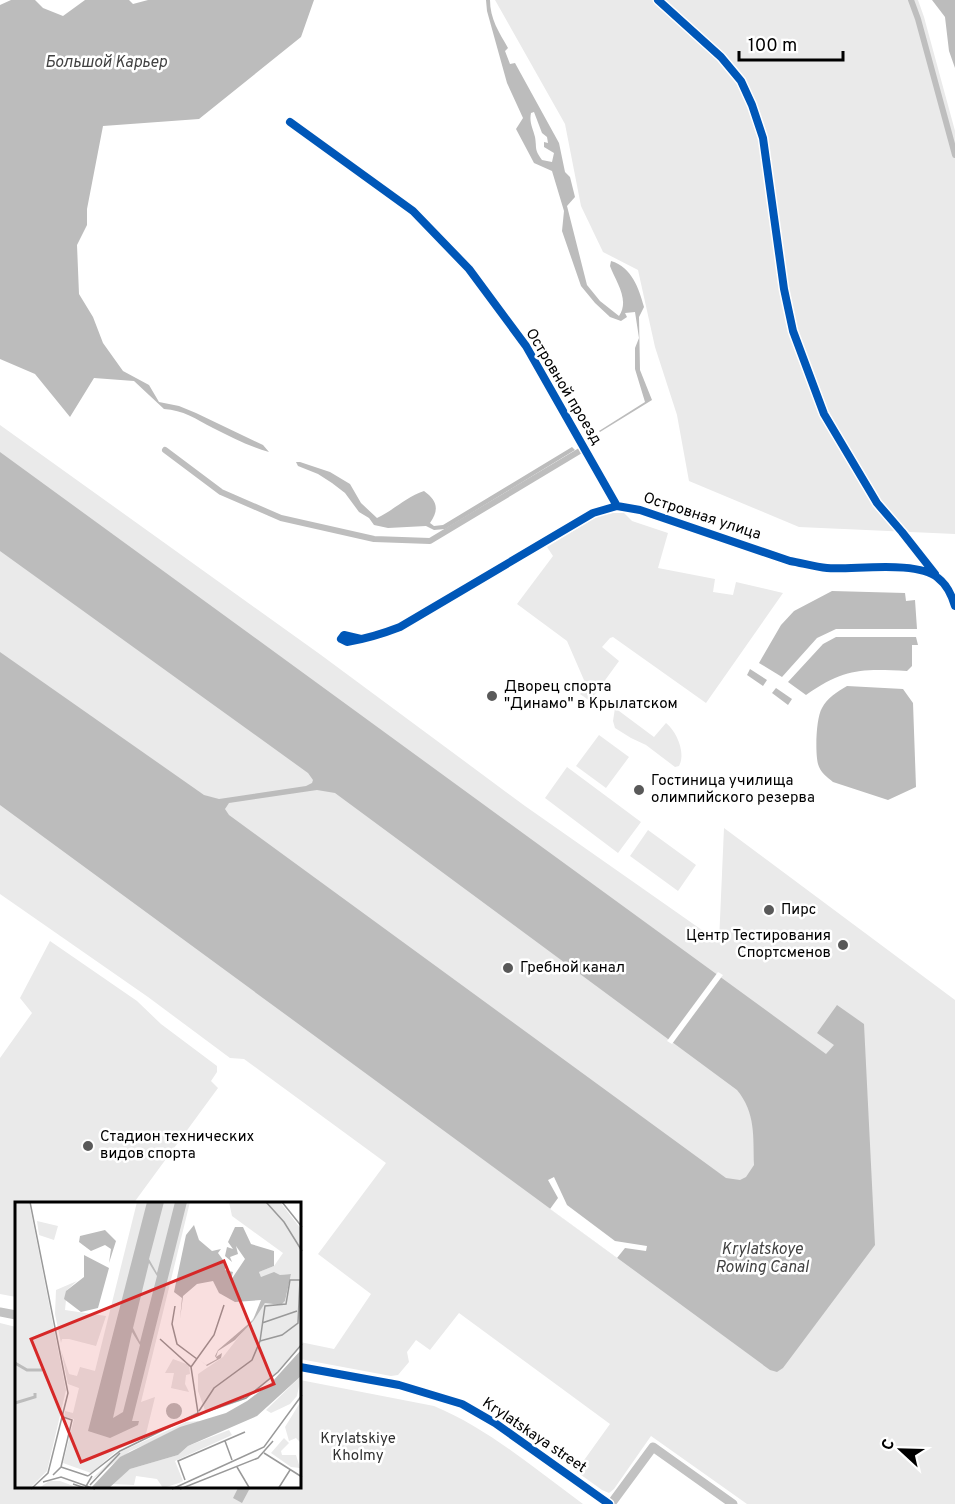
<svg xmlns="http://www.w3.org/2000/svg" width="955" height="1504" viewBox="0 0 955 1504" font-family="Overpass,sans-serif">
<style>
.green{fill:#eaeaea}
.water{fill:#bcbcbc;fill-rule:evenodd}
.pier{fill:#fff}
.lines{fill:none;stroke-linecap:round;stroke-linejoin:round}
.street{stroke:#bebebe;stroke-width:6}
.secondary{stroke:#c2c2c2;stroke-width:9}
.cycleway-casing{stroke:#fff;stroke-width:11}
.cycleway{stroke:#0057b8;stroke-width:8}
.poi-dot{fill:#595959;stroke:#fff;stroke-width:2}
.labels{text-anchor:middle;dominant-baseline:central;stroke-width:5;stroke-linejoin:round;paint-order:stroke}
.street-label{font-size:15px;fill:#000;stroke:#fff}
.poi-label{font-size:15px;fill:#000;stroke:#fff;text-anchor:start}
.park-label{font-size:15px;fill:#303030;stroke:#fff}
.water-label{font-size:16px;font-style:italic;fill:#414141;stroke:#fff}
.inset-river{fill:none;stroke:#bcbcbc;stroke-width:3}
.inset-road{fill:none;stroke:#999;stroke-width:1.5}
.view{fill:#d62828;fill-opacity:0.15;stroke:#d62828;stroke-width:3}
.inset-edge{fill:none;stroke:#000;stroke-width:3}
</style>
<rect width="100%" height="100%" fill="#fff"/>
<path class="green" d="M495,0H918L924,17L955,131V534L799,527L689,481L677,415L655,347L638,270L603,252L581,206L565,124Z
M0,425L321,655L525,806L719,942L724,828L955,1000V1504H747L651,1436L614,1489L609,1493L602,1490L577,1472V1470L610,1424L459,1313L430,1350L416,1340L407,1352L409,1362L398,1375L391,1376L300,1359V1342L334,1349L371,1294L318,1254L386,1163L244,1059L230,1058L148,997L0,894Z
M613,513H624L632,521L668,533L658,568L715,579L713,592L733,595L736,582L783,593L706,703L613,637L610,638L602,647L619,661L590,701L580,694L587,687L567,641L517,604L553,556L547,547L598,516Z
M615,708L654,737L666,723C677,732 686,753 679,766L675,767L646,745L631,738L615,728L613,721Z
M599,735L629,757L606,788L576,766Z
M567,767L641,822L618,853L545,798Z
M648,830L696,865L678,891L630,856Z
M50,941L137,1001L161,1024L217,1066V1072L211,1081L218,1088L133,1204H16V1297L0,1294V1058L32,1013L20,998Z
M0,1323L16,1327V1488H300V1380L434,1406C489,1429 535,1469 583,1504H0Z"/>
<path class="water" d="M11,0H35L43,8L63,16L85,0H129L133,4L148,0H314L301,37L199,119L103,126L87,209V225L77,245L79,294L93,317L103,343L123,371L149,385L159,402L179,406L196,413L263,445L269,452C250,447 231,437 213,428C196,419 183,410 164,409L134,381L94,378L70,417L35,374L0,359V5Z
M486,0H490C490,19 499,32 508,48L505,51L510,64L515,63L559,143L565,172L570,177L575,197L567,206L587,285L600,301L619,316C630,300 616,282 610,266L611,261C632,267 639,289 644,307L639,317L640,370L652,400L600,432L599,431L645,402L635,369V348L639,338L635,312L625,313L627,317L621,321L610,317L595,303L581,286L562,231L564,211L552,171L534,163L516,129L523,118L507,83L487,11ZM534,112L542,133L547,137L548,143L544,142V147L554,153L552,162L542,160C534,149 537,149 535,137C533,128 529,123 531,113Z
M932,0H955V68L949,51L945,17Z
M572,447L575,450L445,529L434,530L426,526L388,528L374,525L369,518L359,512L345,493L332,483L318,474L298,466L296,462H300L330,472L350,484L361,503L377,518C394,510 406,497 424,491C438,501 439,510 430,523L434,526L443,525Z
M0,452L826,1054L834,1045L817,1033L837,1005L864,1024L875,1245L783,1368L777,1372L770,1370L0,805V652L204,795L219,799L306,786L312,783L313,780L308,773L0,551ZM317,790L335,793L737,1090C756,1113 753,1137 754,1165L746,1177L740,1180L726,1178L229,815L225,809L229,803Z
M832,591L905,593L906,601L915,600L917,629H836L817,638L782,677L759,663L781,625L794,611Z
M836,637H916L918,645H912V666L907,671C861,669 845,668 806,695L788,682L823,644Z
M750,669L767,680L763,686L747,675Z
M847,686L903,689L913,703L916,787L888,800L833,782C827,777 820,772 818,764C815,752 816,718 822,708C827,698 837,692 847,686Z
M776,688L792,699L788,705L772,693Z
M238,1488H250L242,1503L233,1498Z"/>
<path class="pier" d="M718,972L723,975L672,1044L667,1041Z
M554,1177L567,1205L615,1241L647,1246L646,1251L625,1248L617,1258L550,1209L558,1198L548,1180Z"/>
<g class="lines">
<path class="street" d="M658,0L721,57L741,81L752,105L763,138L784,289L793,331L824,414L877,503L902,532L935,573
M911,0L918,19L955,155
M290,122L413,211L469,269L526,346L617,506
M165,450L221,492L281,518L374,539L430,541L583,449"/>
<path class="secondary" d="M361,639L344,635L341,639L347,642C365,639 382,634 400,627L593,513L617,506L640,510L790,561C802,563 815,567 827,568C855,570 917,560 938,578C946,584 952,596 955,606
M0,1312L16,1315
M300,1367L399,1385L462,1404L495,1423L609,1504
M611,1504L653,1447L733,1504"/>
<g class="cycleway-casing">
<path id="cycleway" d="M658,0L721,57L741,81L752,105L763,138L784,289L793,331L824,414L877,503L902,532L935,574
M290,122L413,211L469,269L526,346L617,506
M361,639L344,635L341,639L347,642C365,639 382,634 400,627L593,513L617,506L640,510L790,561C802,563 815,567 827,568C855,570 917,560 938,578C946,584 952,596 955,606
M300,1367L399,1385L462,1404L495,1423L609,1504"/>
</g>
<use href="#cycleway" class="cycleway"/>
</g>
<g class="poi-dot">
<circle cx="492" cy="696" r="6"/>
<circle cx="639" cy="790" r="6"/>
<circle cx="769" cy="910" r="6"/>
<circle cx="843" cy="945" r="6"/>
<circle cx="508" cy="968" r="6"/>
<circle cx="88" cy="1146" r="6"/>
</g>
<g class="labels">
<g class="street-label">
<text transform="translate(563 387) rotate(59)">Островной проезд</text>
<text transform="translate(702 517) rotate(18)">Островная улица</text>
<text transform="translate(534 1436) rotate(34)">Krylatskaya street</text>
</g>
<g class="poi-label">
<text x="504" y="687">Дворец спорта<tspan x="504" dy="17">"Динамо" в Крылатском</tspan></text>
<text x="651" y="781">Гостиница училища<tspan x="651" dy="17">олимпийского резерва</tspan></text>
<text x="781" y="910">Пирс</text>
<text x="831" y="936" text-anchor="end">Центр Тестирования<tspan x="831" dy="17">Спортсменов</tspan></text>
<text x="520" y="968">Гребной канал</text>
<text x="100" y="1137">Стадион технических<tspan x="100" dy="17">видов спорта</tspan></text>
</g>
<g class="park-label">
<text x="358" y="1439">Krylatskiye<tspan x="358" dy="17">Kholmy</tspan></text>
</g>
<g class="water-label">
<text x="106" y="63">Большой Карьер</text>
<text x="762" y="1250">Krylatskoye<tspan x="762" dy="18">Rowing Canal</tspan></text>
</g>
</g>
<g transform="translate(15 1202)">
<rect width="286" height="286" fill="#fff"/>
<path d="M0,0H14L51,188L32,269L14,287L0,286ZM122,0H175L126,200L140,195L130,236L104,247L76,271L48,261L59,217L49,215L50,209L58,211L64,186L53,182L46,148L54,172L62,174L65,165L80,169ZM214,0H265L286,27V144L264,170L231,197L191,211L183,189V172L208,155L250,101L266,103L270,99L276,72L246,75L244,70L259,64L268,51L217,14ZM22,19L43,24L39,38L24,33ZM62,79L52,88L50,108L91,114L81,144L54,137H47L46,141L40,112L41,88ZM158,157L174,163L175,172L171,173L170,182L174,190L156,186L159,171H150ZM286,174L282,194L275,202L256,211L251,208ZM286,199V241L281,236L274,239L270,225ZM185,219L115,249L75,279L103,251L171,220ZM214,228L217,233L160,259L168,279L164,281L148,286L142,277L121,274L119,283L96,282L115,267L163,253L173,244ZM269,236L274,241L266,249L267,253H281L285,266L276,265L256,251ZM34,279H45L64,286L23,287Z" fill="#eaeaea"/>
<path d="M132,0H149L134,57L142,71L160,0H172L117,219H124L123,223L95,236L73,229ZM134,61L142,74L125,140L118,126ZM117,130L125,143L108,210L98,216ZM179,23L184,38L197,49L206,47L203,51L211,62L210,68L218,70L216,78L230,57L221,44L223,52L215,55L217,60L210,54L212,45L218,47L213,40L220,25H228L236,42L259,49V64L244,70L246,75L259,70L265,73L276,72L270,99L266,103L250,101L239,118L220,138L203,149L201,155L207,151L206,156L192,164L185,158L191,163L202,157L200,154L203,148L238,118L246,98L220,100L204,91L198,79L182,82L168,94L165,117L167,96L159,90L171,33ZM90,28L101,39L94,61L96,47L90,43L76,49L64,40L65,34ZM69,53L94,66L83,106L66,110L49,97L51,89L69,75ZM286,148V174L242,214L173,244L163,253L115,267L94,286L75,287L105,255L165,225L211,211L232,199L256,181ZM151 209a8 8 0 1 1 16 0a8 8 0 1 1-16 0Z" fill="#bcbcbc" fill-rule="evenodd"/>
<path class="inset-river" d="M0,161L12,168H27M0,201L20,195V191"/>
<path class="inset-road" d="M15,0L53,191L33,271L16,287M251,0L269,20L287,49M267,0L287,25M160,104L157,122L162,142L182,157M247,121L282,109M176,165L199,133L209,103M184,209L199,186L237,158L245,139L250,104L271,102L275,78H285L283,121L267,133L245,139M190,210L231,196L263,170L287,142M210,239L217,258M249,251L287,275M46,265L73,274M222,265L235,287M38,273L46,265L57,218L48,215M73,274L105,249L183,211L176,165L145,137M170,278L163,259L230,230M28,280L46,275L80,287M58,282L70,286L77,274M75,283L105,251M157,287L249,245L287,193M165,287L243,256L258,239M263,287L275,268"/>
<path class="view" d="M209,59L259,182L66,260L16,137Z"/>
<rect width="286" height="286" class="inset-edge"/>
</g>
<g transform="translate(901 1450) rotate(292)" stroke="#ffffff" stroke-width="4.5" paint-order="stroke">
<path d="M0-4.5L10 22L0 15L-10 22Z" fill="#000000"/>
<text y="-9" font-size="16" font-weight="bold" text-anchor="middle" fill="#000000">С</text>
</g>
<path d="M739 51v9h104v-9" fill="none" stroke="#000000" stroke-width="3"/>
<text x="748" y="51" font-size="18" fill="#000000" stroke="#ffffff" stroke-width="4.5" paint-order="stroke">100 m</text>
</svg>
